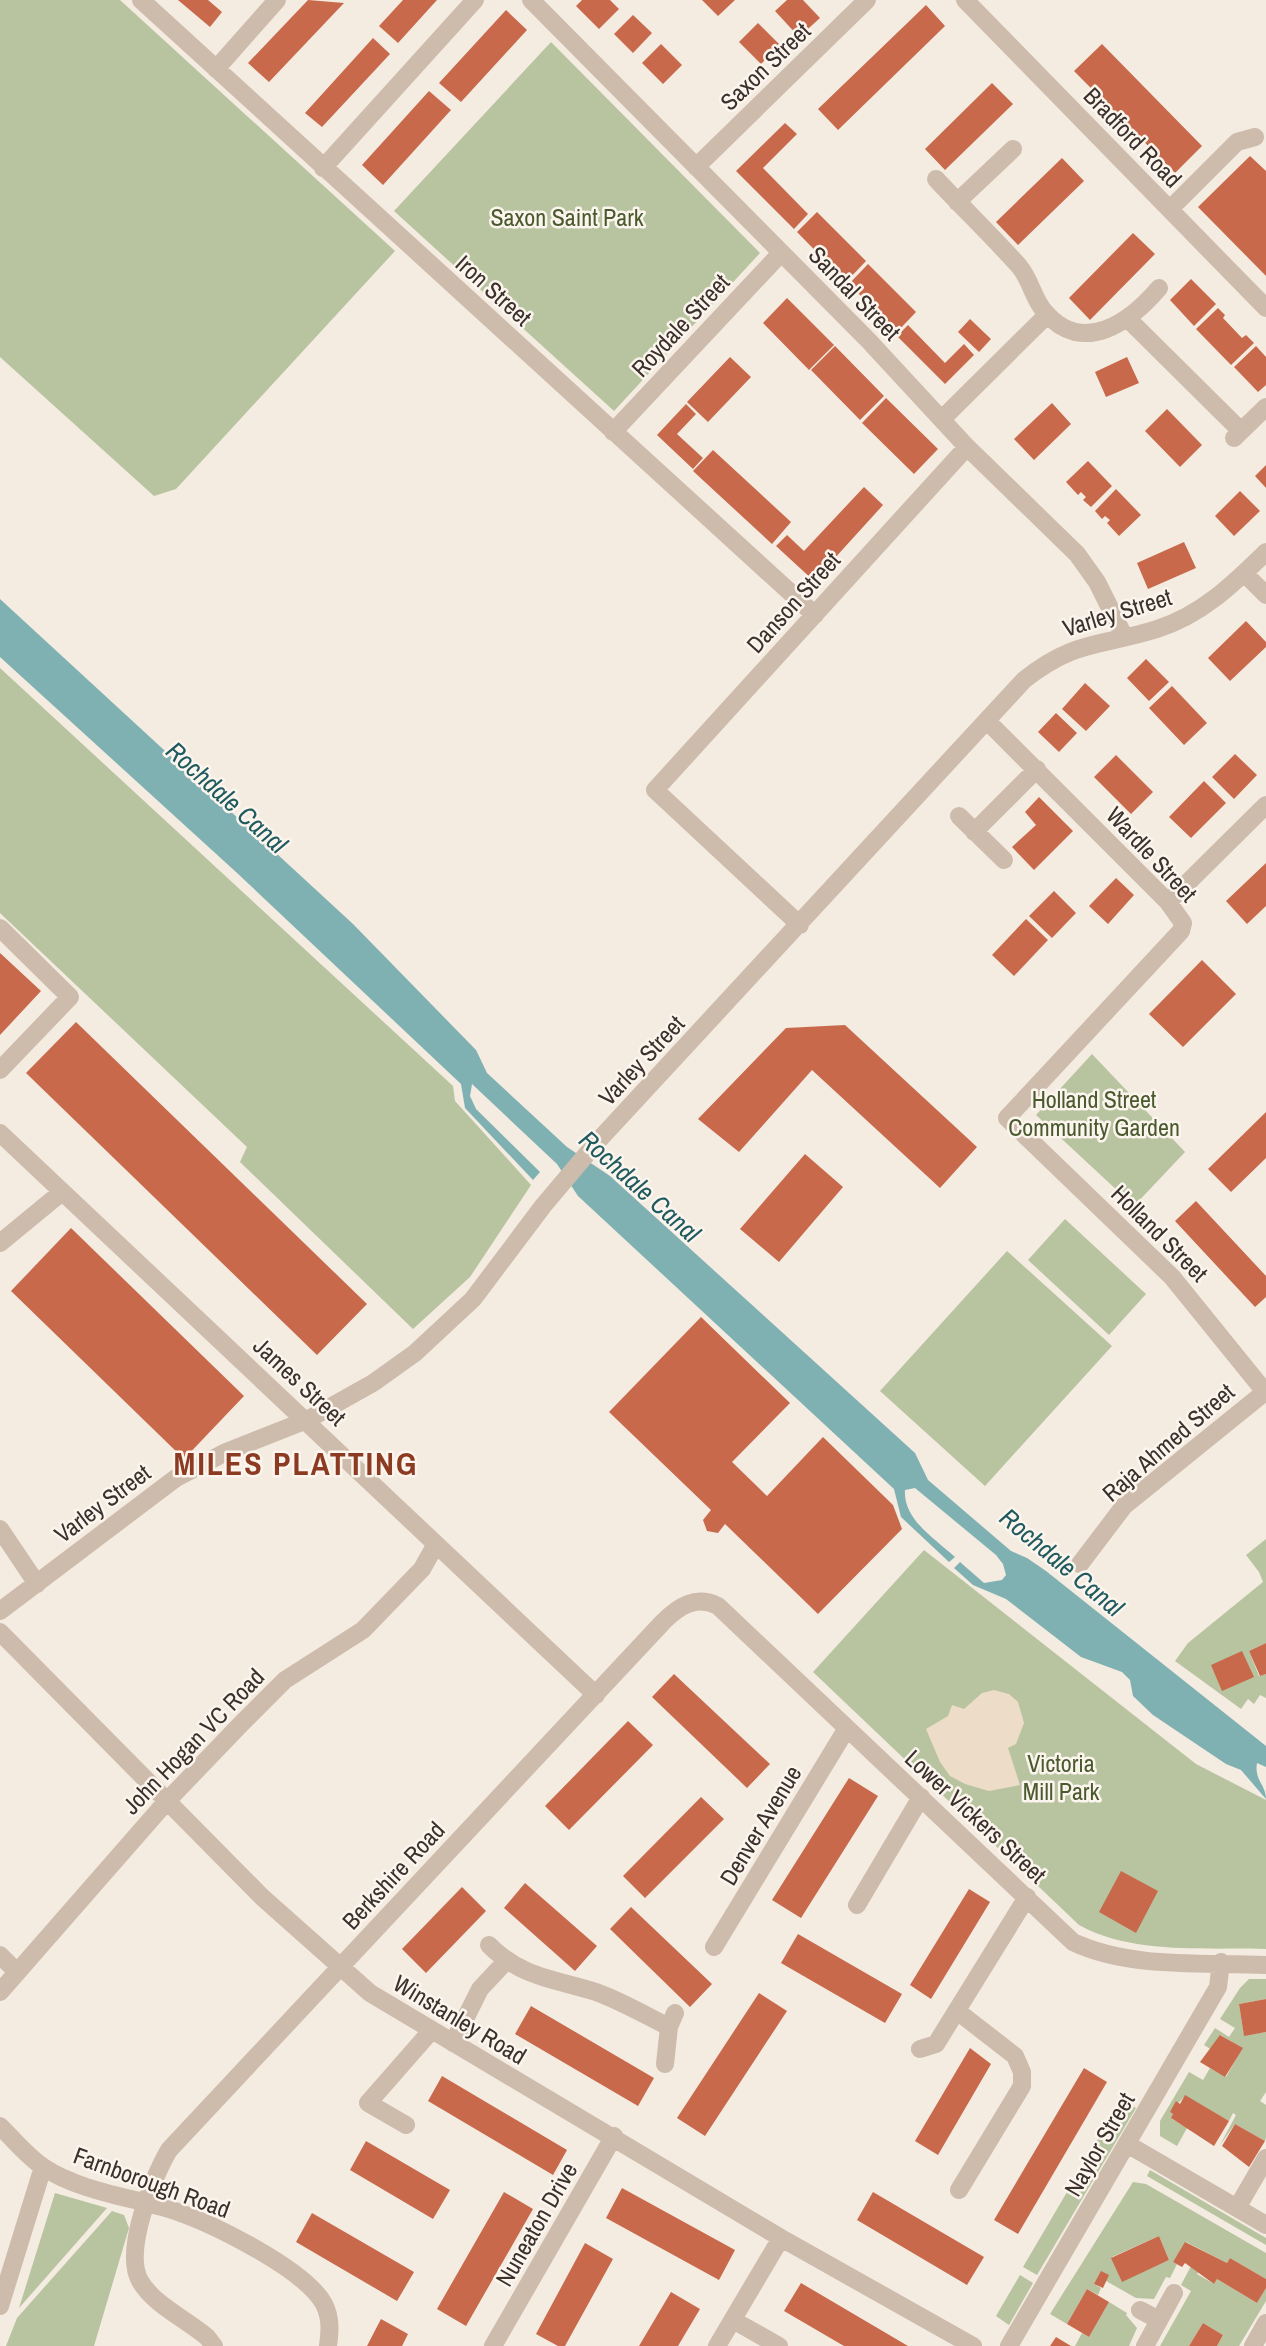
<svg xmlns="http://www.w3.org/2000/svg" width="1266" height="2346" viewBox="0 0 1266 2346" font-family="'Archivo Narrow',sans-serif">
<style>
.green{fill:#b8c4a0;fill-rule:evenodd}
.plaza{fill:#ecdcc8}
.water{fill:#7fb0b2}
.building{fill:#c8694b}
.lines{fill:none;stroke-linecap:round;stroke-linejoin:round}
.minor{stroke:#cdbbac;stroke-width:18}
.labels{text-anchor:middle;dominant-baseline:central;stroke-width:5;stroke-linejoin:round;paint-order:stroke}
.street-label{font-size:24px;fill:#3b302b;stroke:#fbf5ee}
.park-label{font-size:24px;fill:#4a5a2e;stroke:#fbf5ee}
.water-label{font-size:26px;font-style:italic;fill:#1f5a5e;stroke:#fbf5ee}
.district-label{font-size:32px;font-weight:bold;letter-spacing:2px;fill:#8c3b22;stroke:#fbf5ee}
</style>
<rect width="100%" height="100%" fill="#f4ebe1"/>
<path class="green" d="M0,0H120L395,251L176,489L154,496L0,357Z
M551,42L760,253L614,411L394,211Z
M0,668L453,1086L455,1101L531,1185L470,1277L413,1329L240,1162L247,1147L0,913Z
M1092,1054L1185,1152L1134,1206L1036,1115Z
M1065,1219L1146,1294L1109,1335L1028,1260Z
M1007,1251L1112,1346L985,1486L880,1391Z
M1266,1539V1643L1249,1651L1259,1676L1266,1674V1698L1260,1695L1254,1704L1248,1699L1241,1709L1175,1661L1188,1643L1263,1582L1259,1572L1246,1555Z
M924,1550L1196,1764L1266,1800V1949C1206,1947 1133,1955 1079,1925L813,1672Z
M1249,1979H1266V1999L1239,2004L1244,2035L1266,2032V2092L1260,2101L1266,2105V2138L1265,2141L1235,2124L1220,2145L1236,2115L1233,2113L1229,2121L1185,2096L1170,2112L1173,2114L1172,2119L1187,2128L1177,2146L1160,2136V2121L1189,2072L1203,2080L1210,2068L1226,2077L1242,2048L1221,2035L1212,2050L1204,2045L1215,2028L1229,2037L1235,2028L1220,2019L1240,1988Z
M1121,2100L1136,2108L1037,2275L1023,2267Z
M1150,2170L1266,2238V2245L1147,2176Z
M1133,2182L1146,2184L1266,2253V2279L1230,2258L1227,2263L1186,2242L1173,2262L1177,2264L1170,2278L1166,2277L1154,2299L1136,2298L1106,2281L1094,2284L1101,2288L1098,2295L1087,2289L1067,2324L1050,2314ZM1159,2236L1169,2260L1122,2281L1112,2257Z
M55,2193L107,2208L19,2308Z
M112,2211L124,2215L129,2228L94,2346H6L17,2318Z
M1191,2266L1199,2271L1197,2274L1214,2284L1217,2279L1257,2303L1266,2288V2301L1239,2346H1217L1223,2335L1203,2323L1189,2346H1160L1191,2291L1181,2285Z
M1020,2275L1033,2283L1009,2325L996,2316Z
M1109,2302L1127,2313L1126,2315L1137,2328L1129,2346H1075L1082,2333L1089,2337Z"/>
<path class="plaza" d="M994,1690L1009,1694L1018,1702L1024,1723L1016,1744L1008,1748L1020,1785L989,1791L965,1784L950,1776L940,1762L926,1729L948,1716L952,1705L964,1709L982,1693Z"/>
<path class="water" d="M0,599L353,924L476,1050L487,1073L567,1147L610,1176L915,1453L928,1480L1011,1551L1027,1558L1046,1571L1266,1746V1767L1257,1763C1254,1780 1266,1785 1266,1799L1241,1770L1226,1764L1153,1715L1133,1696L1130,1680L1122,1672L1081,1657L1006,1599L973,1585L954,1568L960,1562L984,1583L1002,1580L1006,1575L1003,1564L996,1555L915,1488L905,1490C903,1519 934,1538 955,1557L949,1562L901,1517L894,1489L578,1196L557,1164L472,1084L470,1096L476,1109L540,1172L533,1180L465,1108L461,1084L236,872L0,657Z"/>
<path class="building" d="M178,0H208L222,12L210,27Z
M308,0L344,3L269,82L248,63Z
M403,0H437L398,43L379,26Z
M582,0H610L619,9L599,29L576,6Z
M702,0H735L718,16Z
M787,0H803L820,18L799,37L775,11Z
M926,5L945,26L838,130L818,109Z
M506,10L527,30L461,102L439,83Z
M633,15L652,33L633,53L614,34Z
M758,23L780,45L761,64L739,42Z
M373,38L390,54L322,127L305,113Z
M661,44L682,65L663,84L642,63Z
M1102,44L1202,146L1175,173L1074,71Z
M992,83L1013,104L945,170L925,149Z
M429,91L451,110L383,185L362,165Z
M785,123L797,134L763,168L808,214L794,229L736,171Z
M1250,156L1266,171V276L1198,207Z
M1062,158L1084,181L1018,245L996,222Z
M817,212L866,261L846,282L797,232Z
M1133,233L1155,254L1090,320L1069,298Z
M868,264L916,312L897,332L849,284Z
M1191,279L1216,304L1194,326L1170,300Z
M787,298L834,345L809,370L763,323Z
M1218,308L1225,315L1223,318L1242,338L1246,335L1254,343L1231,365L1196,329Z
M970,319L991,339L979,352L958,332Z
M908,325L945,363L964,344L974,355L945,384L897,336Z
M835,346L884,396L860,420L811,370Z
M1256,346L1266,357V385L1258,392L1234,367Z
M730,357L751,377L708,422L687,402Z
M1127,357L1139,383L1106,397L1095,372Z
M886,398L938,449L914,474L862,423Z
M1052,403L1071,424L1034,460L1014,439Z
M686,404L696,414L677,434L703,458L693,469L657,435Z
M1167,409L1202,445L1180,467L1145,431Z
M713,450L791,522L772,544L693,471Z
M1088,461L1112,486L1091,507L1083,500L1086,497L1081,492L1078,495L1066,482Z
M1266,465V488L1255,476Z
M864,487L883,505L814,581L776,546L787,535L804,551Z
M1116,489L1141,515L1119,536L1107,523L1110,520L1105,516L1102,519L1095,511Z
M1240,491L1260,511L1234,536L1215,516Z
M1184,542L1196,568L1148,589L1137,563Z
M1246,621L1266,642V647L1230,681L1208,658Z
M1146,659L1169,682L1149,701L1127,678Z
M1085,683L1110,706L1086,731L1062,709Z
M1172,686L1207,723L1184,745L1149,708Z
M1056,713L1077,733L1059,752L1038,732Z
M1235,754L1257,775L1234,799L1212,777Z
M1116,755L1153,792L1131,814L1094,777Z
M1204,781L1226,803L1191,838L1169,817Z
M1039,797L1073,831L1034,870L1012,847L1036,825L1025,812Z
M1266,863V906L1247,924L1226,901Z
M1116,878L1134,895L1108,924L1089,906Z
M1054,891L1076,913L1052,938L1029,916Z
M1026,919L1048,940L1014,976L992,955Z
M0,953L41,991L0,1035Z
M1202,960L1236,994L1183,1047L1149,1014Z
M76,1022L367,1304L317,1355L26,1073Z
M845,1025L977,1147L940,1188L812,1070L739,1152L698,1119L786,1028Z
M1266,1112V1158L1231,1192L1208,1169Z
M805,1154L843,1187L779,1262L740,1229Z
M1196,1201L1266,1276V1297L1255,1307L1175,1221Z
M71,1228L244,1396L184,1459L11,1291Z
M701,1317L790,1403L732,1462L767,1496L823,1437L893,1505L902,1529L818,1614L725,1524L718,1533L707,1531L703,1520L711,1510L609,1412Z
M1266,1643V1674L1260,1676L1249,1651Z
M1242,1651L1254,1677L1222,1691L1211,1665Z
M674,1674L770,1764L747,1788L652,1697Z
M628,1721L653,1745L569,1830L545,1806Z
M849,1778L878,1796L801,1918L772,1900Z
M701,1797L724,1819L645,1898L623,1876Z
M1121,1871L1158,1891L1136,1933L1099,1912Z
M525,1883L597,1946L575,1971L504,1908Z
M462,1887L486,1911L426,1973L402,1949Z
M969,1889L990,1902L931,1999L910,1985Z
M631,1907L712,1984L690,2007L610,1929Z
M798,1934L902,1994L885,2023L781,1963Z
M759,1993L787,2011L705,2136L677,2118Z
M1266,1999V2032L1244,2036L1239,2004Z
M531,2006L654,2078L638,2106L515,2034Z
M1220,2035L1243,2048L1225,2077L1200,2062Z
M970,2048L991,2064L938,2155L915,2141Z
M1084,2068L1107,2082L1018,2234L994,2220Z
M442,2076L567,2150L553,2175L428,2101Z
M1185,2095L1229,2121L1214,2146L1171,2118L1173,2114L1170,2112L1176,2101L1180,2104Z
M1235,2124L1265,2141L1249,2167L1222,2146Z
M366,2141L450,2190L433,2219L350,2170Z
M622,2188L735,2250L719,2280L606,2218Z
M504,2192L533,2209L466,2326L437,2309Z
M873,2192L984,2257L967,2285L857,2220Z
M312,2213L414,2272L397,2301L296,2242Z
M1159,2236L1169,2260L1122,2282L1111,2258Z
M1185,2242L1227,2263L1230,2258L1266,2279V2288L1257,2303L1217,2279L1214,2284L1185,2263L1182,2267L1173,2262Z
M585,2243L613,2259L565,2346H558L536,2334Z
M1101,2271L1109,2275L1103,2288L1094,2284Z
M801,2283L908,2346H844L784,2311Z
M1087,2289L1109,2302L1089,2337L1067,2324Z
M671,2292L700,2309L678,2346H639Z
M381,2319L408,2334L402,2346H367Z
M1203,2323L1223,2335L1217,2346H1189Z
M1056,2337L1071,2346H1050Z"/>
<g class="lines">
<path class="minor" d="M141,0L815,615
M531,0L868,340L967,447L1077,554L1097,582L1124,636
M965,0L1266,308
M216,69L277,0
M696,167L867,0
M323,168L475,0
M936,179C963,208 992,236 1019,266C1031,280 1033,299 1045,312C1083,357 1131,321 1159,288
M957,202L1013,149
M1170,209L1237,142L1255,137
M1128,319L1241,431
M942,419L1047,315
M613,432L781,253
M1234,438L1266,407
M1244,573L1266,595
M988,722L1168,902L1183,923L1181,931L1007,1118L1172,1277L1266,1393
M959,816L1004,860
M974,832L1037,769
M1168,902L1266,805
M800,925L655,790L967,447
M0,928L70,997L0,1070
M0,1133L596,1695
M0,1243L62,1192
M0,1529L37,1584
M1080,1564L1124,1506L1265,1392
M0,1611L176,1478L226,1452L307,1420L373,1383L415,1353L473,1299L543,1206L597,1142L1024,680C1076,639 1100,647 1157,629C1202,615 1233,584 1266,552
M0,1632L262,1897L370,1993L781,2238L973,2346
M857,1905L921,1797
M489,1945C520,1977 555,1979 596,1992C621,2001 645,2015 669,2027
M714,1947L847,1728
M0,1955L17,1972
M0,1992L167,1801L240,1725L285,1680L363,1630L422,1569L436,1544
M957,2011L1015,2056L1022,2072V2086L959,2190
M453,2043L480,1989L506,1961
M920,2049L936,2044L1027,1897
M665,2064L669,2027L675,2013
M406,2125L368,2103L431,2031
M0,2126C13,2139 27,2156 43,2167C81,2192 132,2197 175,2211C213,2224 305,2269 324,2304C331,2318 330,2331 328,2346
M1127,2144L1266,2225
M1237,2208L1266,2158
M0,2306L43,2167
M1140,2310L1159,2320
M733,2320L779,2346
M214,2346L207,2337C186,2319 154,2305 140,2281C123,2251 153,2177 169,2150L663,1622C679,1606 696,1595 718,1606L1073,1942C1130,1969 1203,1962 1266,1965
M493,2346L614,2136
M717,2346L781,2238
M1009,2346L1218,1987L1221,1962
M1145,2346L1174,2293
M1253,2346L1266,2323"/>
</g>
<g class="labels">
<g class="street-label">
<text transform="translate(765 66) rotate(-44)">Saxon Street</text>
<text transform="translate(1133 137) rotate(46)">Bradford Road</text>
<text transform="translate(494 290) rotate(42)">Iron Street</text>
<text transform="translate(855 293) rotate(46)">Sandal Street</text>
<text transform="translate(680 325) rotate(-47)">Roydale Street</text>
<text transform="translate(793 602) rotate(-48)">Danson Street</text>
<text transform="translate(1117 612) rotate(-17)">Varley Street</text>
<text transform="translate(1152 854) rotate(47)">Wardle Street</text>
<text transform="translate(641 1060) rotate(-47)">Varley Street</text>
<text transform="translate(1160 1233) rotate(45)">Holland Street</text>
<text transform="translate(300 1381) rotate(43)">James Street</text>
<text transform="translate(1168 1442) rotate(-41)">Raja Ahmed Street</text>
<text transform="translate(102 1503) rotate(-37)">Varley Street</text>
<text transform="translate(193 1741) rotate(-46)">John Hogan VC Road</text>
<text transform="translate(976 1816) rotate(43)">Lower Vickers Street</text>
<text transform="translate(760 1825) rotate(-59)">Denver Avenue</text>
<text transform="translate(393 1875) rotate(-47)">Berkshire Road</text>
<text transform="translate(460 2019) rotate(31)">Winstanley Road</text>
<text transform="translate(1099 2144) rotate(-60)">Naylor Street</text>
<text transform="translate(152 2182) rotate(20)">Farnborough Road</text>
<text transform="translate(536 2224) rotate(-60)">Nuneaton Drive</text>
</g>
<g class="park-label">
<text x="567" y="217">Saxon Saint Park</text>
<text x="1094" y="1099">Holland Street<tspan x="1094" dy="28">Community Garden</tspan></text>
<text x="1061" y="1763">Victoria<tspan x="1061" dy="28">Mill Park</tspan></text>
</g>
<g class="water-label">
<text transform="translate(227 797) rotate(42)">Rochdale Canal</text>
<text transform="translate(640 1186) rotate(42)">Rochdale Canal</text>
<text transform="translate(1062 1562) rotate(40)">Rochdale Canal</text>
</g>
<g class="district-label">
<text x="296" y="1463">MILES PLATTING</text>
</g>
</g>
</svg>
